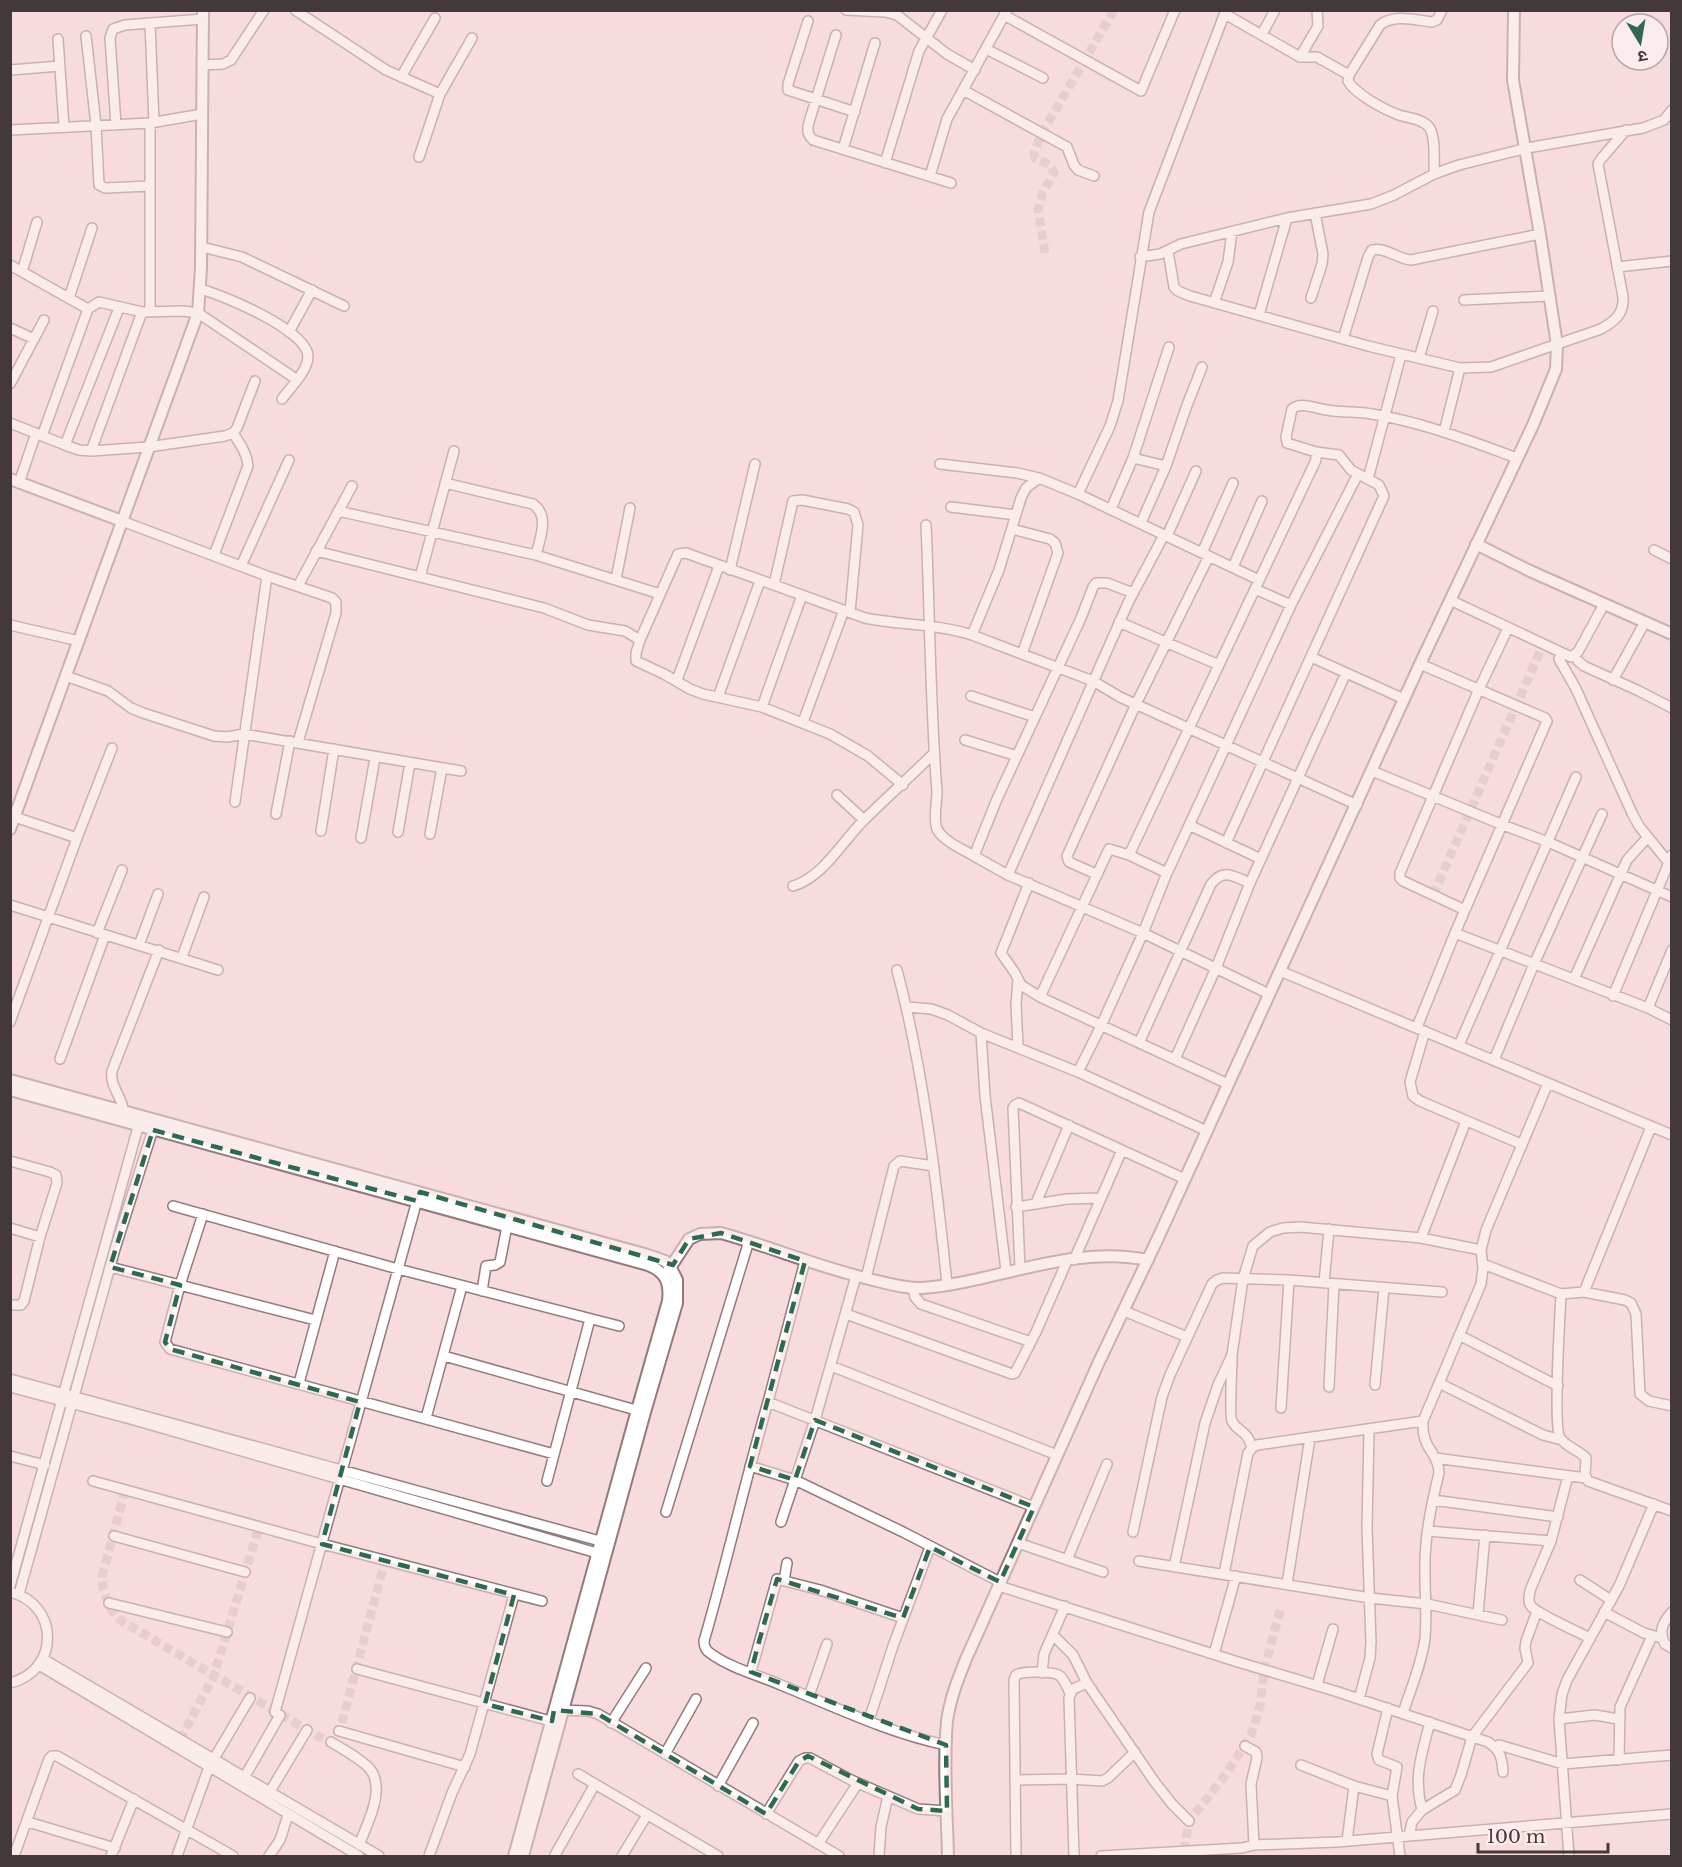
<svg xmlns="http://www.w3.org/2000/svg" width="1682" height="1867" viewBox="0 0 1682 1867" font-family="'Libre Baskerville','Noto Sans Devanagari',serif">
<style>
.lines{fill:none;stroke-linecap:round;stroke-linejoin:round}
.minor-tunnel{stroke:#d4bbbc;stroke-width:9;stroke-dasharray:9 4.5;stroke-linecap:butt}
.minor-casing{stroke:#937b7c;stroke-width:12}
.tertiary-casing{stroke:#937b7c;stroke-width:14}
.minor{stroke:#fff;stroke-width:9}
.tertiary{stroke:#fff;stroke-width:10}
.marked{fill:none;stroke:#2e6952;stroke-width:4.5;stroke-dasharray:12 8;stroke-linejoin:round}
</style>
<rect width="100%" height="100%" fill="#f8dcdd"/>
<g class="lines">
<path class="minor-tunnel" d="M1045,253L1038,209L1043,192L1054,173L1050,165L1035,158L1034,152L1042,133L1114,10
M1433,895L1543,645
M125,1490L102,1577L103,1589L111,1610L120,1620L328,1742L335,1740L338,1737L385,1561
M180,1740L214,1675L259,1527
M1184,1851L1189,1821L1224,1777L1251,1735L1260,1706L1264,1670L1281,1607"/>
<g class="minor-casing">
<path id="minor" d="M295,10L386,70L440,94
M846,10L885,12L897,15L947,54L975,70
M1225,14L1300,57H1317L1349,75
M1004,15L1141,91L1175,10
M808,21L788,84V90L855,112
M150,23L154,122
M1262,34L1275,10
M836,35L809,122C807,130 807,134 813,140L951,183
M86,36L96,125L99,185L105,188L150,186
M58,39L64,127
M986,49L1043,78
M1300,57L1318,26L1317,10
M202,65L223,64L231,60L264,10
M10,70L60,66
M401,77L435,18
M963,90L1067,147L1074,165L1078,170L1094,176
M150,123V312
M116,125L110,38L113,29L125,25L203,19
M10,130L150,123L202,114
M843,149L875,43
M419,157L440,94L472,38
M885,163L919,51L942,10
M1434,174C1434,163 1436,136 1429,127C1423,119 1408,118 1399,115C1385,110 1355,94 1348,81L1349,75L1380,25C1394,14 1415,20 1432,22L1437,20L1442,10
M930,176L947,119L1007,10
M202,247L242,257L344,306
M1168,251L1174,287L1178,291L1190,296L1368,346L1460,368L1491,367L1601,329C1615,321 1624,314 1623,297L1598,164L1601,159L1626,130
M1140,257L1160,254L1181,244L1287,218L1371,204L1394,195L1434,174L1459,165L1527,148L1643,128L1664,120L1672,110
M10,265L88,309
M1617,267L1672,261
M22,272L37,222
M200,289C223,295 307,330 308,356C308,371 290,388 282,399
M69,298L92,228
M1311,298L1322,264L1323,254L1315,213
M1464,300L1549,296
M1214,303L1228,262L1232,232
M1259,315L1287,218
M10,328L34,339
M289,332L312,290
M1343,339L1368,257L1372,250C1386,247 1398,259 1411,260L1540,234
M1419,358L1433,311
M10,384L44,320
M10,423L65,445L79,450L91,451L148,447L225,436L233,433L237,428L255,381
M1444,432L1460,368
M42,436L88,309L99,302L142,312L183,311L198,313L296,379
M65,445L119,308
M91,451L142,312
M1133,458L1169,347
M940,464L1017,473L1039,478L1078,494L1259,580
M1166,466L1186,408L1202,367
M1368,479L1401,355
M19,483L36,433
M445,483L533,504C550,516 540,538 536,555
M1078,494L1110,426L1118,401L1149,212L1226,10
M951,507L1016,515
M1111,509L1133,458L1166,466L1141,523
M338,511L536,555L660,594
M122,521L267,576L332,598L336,602V613L298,742
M926,525C930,614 930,703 937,792C937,803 933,818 937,829C943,841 962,849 974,856
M1012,529L1050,539L1055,543L1058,553L1022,654
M1167,536L1196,471
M1654,550L1672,559
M316,551L544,608L588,625L625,631L640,640
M1202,553L1233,483
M214,555L248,466C247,453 240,444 233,433
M241,566L289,460
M1233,567L1262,501
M730,570L755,464
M420,577L454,451
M616,579L630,508
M774,585L793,501L802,500L848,509L854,512L858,525L850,612
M298,586L352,486
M1255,589L1291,605
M1133,593L1107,583H1096L1093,587L1081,618L997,799L974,856L1008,875L1143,933L1269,994
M1450,600L1571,657L1578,652L1604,604
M1119,622L1219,665
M10,625L79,641
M972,635L999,570L1021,498L1026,488L1039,478
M1562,653L1559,659L1576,689L1632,813L1639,826L1669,863
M1311,657L1404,699
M1578,661L1584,666L1639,691L1672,708
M66,676L108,691L131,708L143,713L214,736L227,737L244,734L461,771
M677,680L719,566
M1613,680L1645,622
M971,696L1035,717
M718,697L760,581
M762,707L802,595
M803,722L844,610
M965,740L1017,756
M1372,771L1503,825L1548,842L1672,897
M903,785L868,756L830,734L762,707L703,694L690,689L664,674L636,661V653L640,640L678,554L686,553L865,618C900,625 938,624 972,635L1093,681L1120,697L1357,805
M837,795L864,820
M235,802L267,576
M276,814L290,741
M15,817L77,838
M1189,825L1261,859
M321,831L334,749
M398,832L410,763
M430,834L442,768
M361,838L375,758
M1226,843L1384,496L1379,485L1351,470L1339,455L1316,452
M1129,855L1316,460V452L1287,443L1286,437L1292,409C1301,401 1316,409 1327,410C1342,413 1357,411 1372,414C1422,422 1470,441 1517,458
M1167,873L1129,855L1109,849L1040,997L1228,1084
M1096,874L1069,862L1067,856L1136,704L1209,556
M1008,875L1128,603L1164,535
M1029,883L1001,953L1015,973L1021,985L1040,997
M793,886C823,877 842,842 863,821C886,798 910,777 933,754
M10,905L218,970
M1465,910L1403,881L1400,878V873L1479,689L1508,628
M97,933L122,870
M1455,933L1648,1008L1672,1020
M139,945L158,894
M182,957L204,897
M897,970C924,1073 936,1178 947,1284
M1280,971L1672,1135
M1574,979L1627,860L1648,837
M1613,996L1672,855
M907,1007L931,1009L948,1015L981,1033L1078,1072L1207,1131
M1648,1008L1672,950
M10,1022L77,838L112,748
M1417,1027L1455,933L1547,721L1545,718L1420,664
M1425,1031L1410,1082L1413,1096L1420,1101L1521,1144
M981,1033L985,1096L1006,1271
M1139,1043L1211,884C1224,868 1233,876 1250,883
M1459,1045L1576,777
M1018,1046L1016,1004L1018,980
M60,1059L105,935
M1175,1059L1216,968L1250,883L1346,673
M1494,1060L1534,964L1602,814
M1078,1072L1101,1026L1143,933L1167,873L1291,605L1358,474
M123,1116C126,1100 109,1088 112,1071L159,950
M10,1161L50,1172L56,1175L57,1183L40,1237L24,1301L21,1305H10
M1036,1203L1069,1125
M173,1206L398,1269L619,1326
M1016,1207L1067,1199L1101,1198
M203,1214L180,1285L165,1342L170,1349L554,1454
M10,1228L40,1237
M1421,1238L1466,1121
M1074,1260L1122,1150
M1483,1264L1561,1294L1584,1292L1625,1300L1631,1303L1636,1314L1640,1394L1649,1401L1672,1406
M110,1267L315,1320
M1020,1268L1013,1108L1015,1105L1019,1103L1185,1179
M866,1278L894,1166L900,1161L934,1166
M1324,1283L1329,1229
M913,1288L915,1297L921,1304L1031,1342
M482,1291L486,1266L495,1265L500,1262L507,1226
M1584,1292L1651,1127
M1561,1294C1560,1316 1553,1425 1560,1438C1566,1447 1579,1450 1586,1458L1585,1475L1588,1481L1672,1511
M1124,1311L1187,1337
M846,1314L1012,1374L1015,1373L1036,1332L1067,1261
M1459,1335L1558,1386
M444,1356L643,1412
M1232,1358C1232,1367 1229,1416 1232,1421C1238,1433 1247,1429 1252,1448
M831,1366L1057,1455
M10,1379L607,1543
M299,1383L335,1251
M1439,1383L1543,1435L1562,1440
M1375,1385L1384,1288
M10,1387L134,1420L604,1555
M1329,1387L1334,1284
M768,1402L805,1261
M1281,1408L1289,1280
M426,1418L462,1286
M10,1456L45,1465
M1435,1458L1586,1478
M750,1466L795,1480L903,1532L1000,1582
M1568,1476L1551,1541L1531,1588C1529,1595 1527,1602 1532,1607C1540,1615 1578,1632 1590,1638
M93,1481L322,1544L542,1601
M547,1481L590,1319
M1433,1500L1558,1517
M666,1512L749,1241
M781,1522L815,1420L856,1276
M1428,1531L1551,1541
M1133,1532L1162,1397L1170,1375L1212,1284L1217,1280L1223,1278L1289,1280L1442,1292
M114,1536L245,1572
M1018,1543L1103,1572
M1067,1560L1107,1464
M1139,1561L1370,1598L1427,1604L1502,1620
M1174,1567L1205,1423L1218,1385L1232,1355L1243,1279L1253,1246L1270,1232L1283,1228L1300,1227L1421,1238L1481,1250
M1224,1574L1248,1453L1252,1448L1257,1445L1423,1421
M1580,1580L1611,1600
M784,1581L787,1563
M1287,1584L1310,1438
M10,1586L140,1120
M999,1586L1238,1662L1335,1691L1488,1742C1500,1750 1502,1757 1503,1772
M10,1592C60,1604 60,1671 10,1683
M19,1594L115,1249L155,1123
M109,1603L227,1632
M1604,1612L1644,1633L1662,1638
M1672,1612C1663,1622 1658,1631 1665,1644L1672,1648
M1478,1614L1485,1535
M1054,1636L1073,1655L1087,1683L1154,1781L1172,1804L1189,1821
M1214,1654L1236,1576
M43,1659L379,1856
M39,1665L359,1856
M357,1669L558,1723
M751,1672L777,1579L820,1590L903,1618
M1042,1673L1044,1654L1065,1606
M1317,1685L1333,1629
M809,1696L827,1644
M1359,1699L1370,1658L1371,1642L1367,1528L1369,1430
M1388,1708L1377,1754L1379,1760L1397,1767L1392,1796
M557,1710L588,1711L598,1714L839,1856
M275,1712L418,1197
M1403,1713C1411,1688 1422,1663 1425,1638C1427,1616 1425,1595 1425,1573C1424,1539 1431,1506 1439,1473C1438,1451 1421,1449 1423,1421L1481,1284L1483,1268L1481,1250L1486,1230L1548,1083
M1559,1719L1595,1715L1618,1719
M869,1720L893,1646L930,1547
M611,1723L646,1668
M339,1731L465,1767
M331,1742C344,1750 360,1758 370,1769C386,1790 367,1824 359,1845
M946,1745C889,1733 835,1707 781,1685C758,1675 730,1668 710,1653C705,1650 704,1646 704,1641C727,1562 745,1481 768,1402L1034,1507
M1499,1745L1563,1764L1672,1755
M1245,1746L1256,1752L1257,1758L1251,1784L1254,1845
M665,1754L696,1699
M1619,1760L1620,1707L1652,1636
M1301,1765L1354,1786L1392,1796L1400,1856
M578,1774L718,1856
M244,1778L280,1715
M1015,1780L1071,1779L1102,1781L1108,1778L1135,1752
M718,1786L753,1723
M269,1793L307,1730
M1422,1810C1413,1777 1422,1753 1430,1722
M766,1814L799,1761L805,1758H810L851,1780L918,1809L947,1811
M28,1822L115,1848
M1409,1836L1412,1822L1422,1810L1455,1790L1461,1775L1472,1737L1528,1663L1525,1648L1526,1641L1537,1611
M1347,1841L1354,1786
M818,1844L858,1783
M555,1855L595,1784
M14,1856L49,1759L52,1756H57L233,1856
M111,1856L134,1799
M177,1856L209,1767L250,1698
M269,1856L280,1840L288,1815
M429,1856L452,1793L470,1754L514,1595
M622,1856L647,1815
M879,1856L881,1827L888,1796
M1016,1856L1014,1680L1016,1675C1024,1671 1054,1671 1060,1676C1065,1680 1067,1688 1070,1693
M1074,1856L1069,1698L1073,1689L1087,1683
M1101,1856L1242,1848L1254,1845L1337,1842L1672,1814
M1569,1856L1559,1719L1562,1694L1567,1680L1619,1586L1654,1504"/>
</g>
<g class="tertiary-casing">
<path id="tertiary" d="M10,479L122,521
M1476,544L1530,571L1672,634
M10,829L198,313L201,268L203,10
M10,1080L648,1255L665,1261L671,1268L677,1280V1303L645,1412L523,1856
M10,1090L648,1265C666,1272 670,1283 668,1301L637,1410L514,1856
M668,1271L689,1239L700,1234L721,1233C771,1247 819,1267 869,1279C886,1283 905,1289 923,1288C998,1282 1072,1244 1148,1260
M948,1856C947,1812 943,1765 947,1721C950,1699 958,1679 966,1659L1098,1364L1158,1238L1420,664L1533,425L1556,369L1557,345L1540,234L1513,80L1514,10"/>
</g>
<use href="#minor" class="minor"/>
<use href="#tertiary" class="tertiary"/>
</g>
<path d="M0 0H1682V1867H0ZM153,1130L417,1201L420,1192L673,1265L689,1239L721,1233L805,1261L750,1466L795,1480L815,1420L1034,1507L1000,1582L930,1547L903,1618L777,1579L758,1645L751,1672L946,1745L947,1811L918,1809L808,1756L799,1761L766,1814L598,1714L554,1710L552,1721L485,1704L514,1595L322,1544L360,1402L170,1349L165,1342L180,1285L110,1267Z" fill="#f8dcdd" fill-opacity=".55" fill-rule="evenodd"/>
<path class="marked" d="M153,1130L417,1201L420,1192L673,1265L689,1239L721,1233L805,1261L750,1466L795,1480L815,1420L1034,1507L1000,1582L930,1547L903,1618L777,1579L758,1645L751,1672L946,1745L947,1811L918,1809L808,1756L799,1761L766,1814L598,1714L554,1710L552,1721L485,1704L514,1595L322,1544L360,1402L170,1349L165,1342L180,1285L110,1267Z"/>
<rect width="1682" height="1867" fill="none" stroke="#443939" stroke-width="24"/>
<g transform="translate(1640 42) rotate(169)"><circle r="28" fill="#fdeced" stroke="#b3a4a5" stroke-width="1.5"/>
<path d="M0-4.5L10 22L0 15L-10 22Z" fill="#2e6952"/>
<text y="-9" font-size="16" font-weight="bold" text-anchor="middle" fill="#443939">उ</text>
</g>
<path d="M1478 1843v9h130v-9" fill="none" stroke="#443939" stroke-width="3"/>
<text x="1487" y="1843" font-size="18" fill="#443939" stroke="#fdeced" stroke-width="4.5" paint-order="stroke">100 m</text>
</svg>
